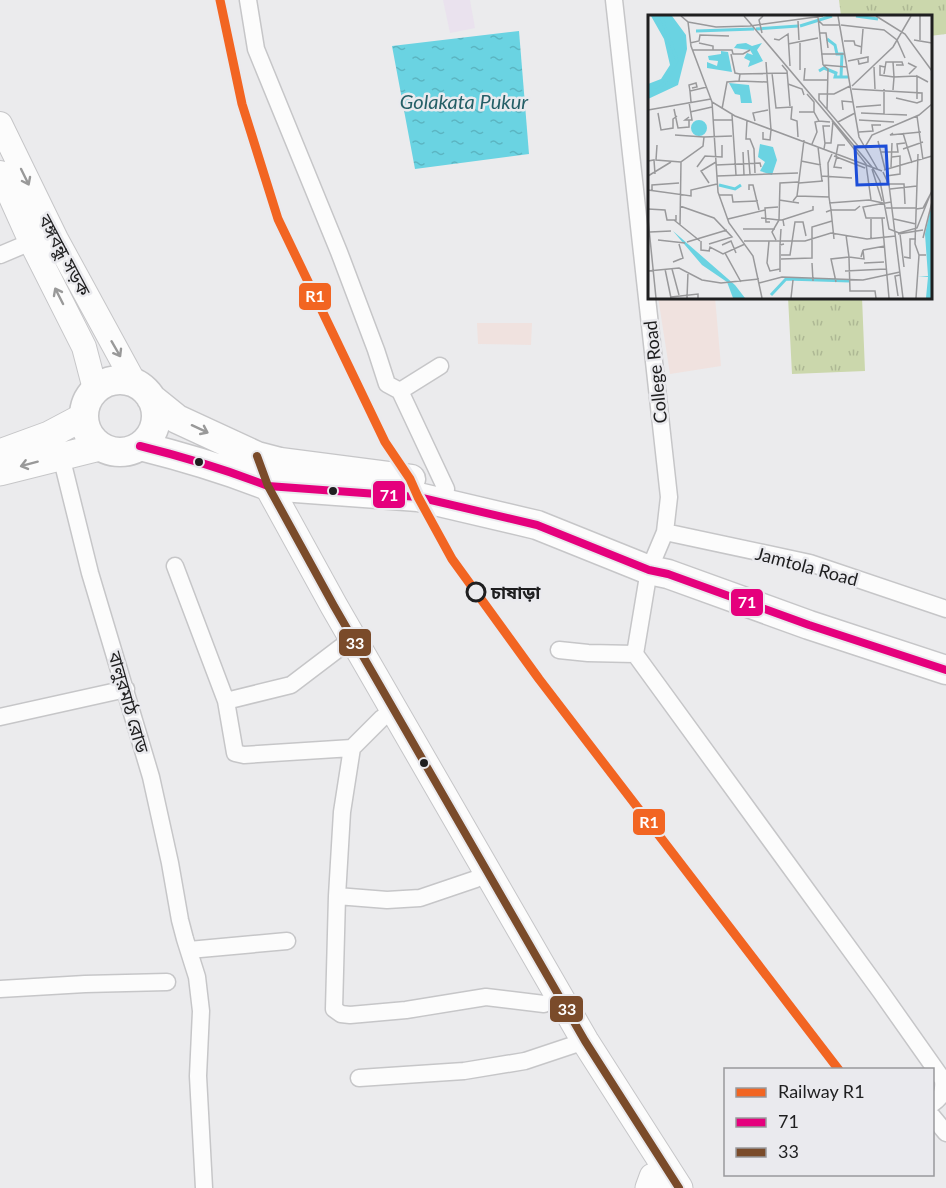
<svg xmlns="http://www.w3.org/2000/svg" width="946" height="1188" viewBox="0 0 946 1188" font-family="Lato,'Noto Sans Bengali',sans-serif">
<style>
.commercial{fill:#eae2ee}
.education{fill:#f0e2df}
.grass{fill:url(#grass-tufts)}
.water{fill:url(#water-ripples)}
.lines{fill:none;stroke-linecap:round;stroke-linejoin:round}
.minor-casing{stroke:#c6c6c8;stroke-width:19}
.secondary-casing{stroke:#c6c6c8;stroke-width:26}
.primary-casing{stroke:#c6c6c8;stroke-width:29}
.trunk-casing{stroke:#c6c6c8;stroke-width:31}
.minor{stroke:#fcfcfc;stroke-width:16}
.secondary{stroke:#fcfcfc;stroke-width:24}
.primary{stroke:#fcfcfc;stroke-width:27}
.trunk{stroke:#fcfcfc;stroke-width:28}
.bus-1-casing{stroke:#eaeaee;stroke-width:12}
.bus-2-casing{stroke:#eaeaee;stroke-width:12}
.bus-1{stroke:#e5007d;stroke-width:8}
.bus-2{stroke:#7a4b2a;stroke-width:8}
.rail-1-casing{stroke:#eaeaee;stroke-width:14}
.rail-1{stroke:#f26522;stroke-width:9}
.oneway{stroke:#999}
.bus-dot{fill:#1f1f20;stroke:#eaeaee;stroke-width:2}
.stop-dot{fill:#eaeaee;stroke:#1f1f20;stroke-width:3}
.labels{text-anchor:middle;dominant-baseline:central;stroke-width:5;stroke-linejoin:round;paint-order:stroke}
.street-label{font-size:18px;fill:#1f1f20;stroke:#eaeaee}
.stop-label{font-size:18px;font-weight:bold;fill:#1f1f20;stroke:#eaeaee;text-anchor:start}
.water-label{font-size:20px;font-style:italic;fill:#255f67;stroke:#eaeaee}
.inset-river{fill:none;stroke:#6ad3e2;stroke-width:3}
.inset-road{fill:none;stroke:#99999b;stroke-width:1.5}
.view{fill:#1d4ed8;fill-opacity:0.15;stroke:#1d4ed8;stroke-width:3}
.inset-edge{fill:none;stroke:#1f1f20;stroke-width:3}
.line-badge{stroke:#eaeaee;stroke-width:2}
.badge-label{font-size:16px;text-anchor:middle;font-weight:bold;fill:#fff}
</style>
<defs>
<pattern id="grass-tufts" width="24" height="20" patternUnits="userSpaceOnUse" patternTransform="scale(1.5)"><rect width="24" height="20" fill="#cbd7ac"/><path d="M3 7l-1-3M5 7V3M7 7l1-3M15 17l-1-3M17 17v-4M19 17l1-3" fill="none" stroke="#aeb894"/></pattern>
<pattern id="water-ripples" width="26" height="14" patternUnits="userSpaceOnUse" patternTransform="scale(1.5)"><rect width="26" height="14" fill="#6ad3e2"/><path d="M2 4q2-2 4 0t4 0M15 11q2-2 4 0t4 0" fill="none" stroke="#5bb5c2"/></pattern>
</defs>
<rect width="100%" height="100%" fill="#ebebed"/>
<path class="commercial" d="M443,0H470L475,28L450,33Z"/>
<path class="education" d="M658,297H715L721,366L670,374Z
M477,323H532L531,345L478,344Z"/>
<path class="grass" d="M839,0H946V34L930,36V16H841Z
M788,297H862L865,371L792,374Z"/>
<path class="water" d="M519,31L529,154L415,169L392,46Z"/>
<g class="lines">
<g class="minor-casing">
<path id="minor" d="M248,0L256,49L339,252L376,350L387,384L400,391L446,489
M614,0L669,497L665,532L649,570L635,654L881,992L943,1080C944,1092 942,1097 932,1104
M0,255L31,242
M400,391L440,366
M61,456L90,573L151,777L170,863L180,920L185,939L197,977L201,1011L198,1076L204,1188
M665,532L810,563L946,609
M175,566L226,701L235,753L244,755L352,748
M559,650L588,653L635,654
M226,701L291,685L341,647
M0,717L126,689
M382,718L352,748L342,812L337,896L334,1009L341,1014L350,1015L406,1010L486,997L544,1004
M337,896L387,900L420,898L476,879
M189,950L287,941
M0,989L85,984L167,982
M359,1078L464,1071L525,1061L585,1041
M932,1116L946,1133"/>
</g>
<g class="secondary-casing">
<path id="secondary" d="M0,124L56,239L135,384
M0,173L31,242L84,347L95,389"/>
</g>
<g class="primary-casing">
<path id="primary" d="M0,453L49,435L83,417
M262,469L268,486L334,606L585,1041L679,1188
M0,472L100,447
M649,1188L653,1177"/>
</g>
<g class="trunk-casing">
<path id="trunk" d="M84 416a36 36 0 1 1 72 0a36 36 0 1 1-72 0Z
M151,398L177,419L257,456L280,462L411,479
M140,446C184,457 227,470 268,486L418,497L537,525L649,570L668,574L809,625L946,670"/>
</g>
<use href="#minor" class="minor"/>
<use href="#secondary" class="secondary"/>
<use href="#primary" class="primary"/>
<use href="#trunk" class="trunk"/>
<g class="bus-1-casing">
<path id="bus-1" d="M140,446C184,457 227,470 268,486L418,497L537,525L649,570L668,574L809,625L946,670"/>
</g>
<g class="bus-2-casing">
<path id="bus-2" d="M257,456L268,486L334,606L585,1041L679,1188"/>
</g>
<use href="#bus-1" class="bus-1"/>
<use href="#bus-2" class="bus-2"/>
<g class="rail-1-casing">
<path id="rail-1" d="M220,0L242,104L278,219L385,442L410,479L418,497L452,559L539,679L839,1070"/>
</g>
<use href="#rail-1" class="rail-1"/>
</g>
<defs><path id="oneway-shaft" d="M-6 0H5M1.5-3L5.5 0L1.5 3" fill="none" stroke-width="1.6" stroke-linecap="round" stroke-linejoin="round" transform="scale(1.5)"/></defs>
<g class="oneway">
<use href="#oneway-shaft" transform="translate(25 177) rotate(64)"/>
<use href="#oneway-shaft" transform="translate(59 296) rotate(-117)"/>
<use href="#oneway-shaft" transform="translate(116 349) rotate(60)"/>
<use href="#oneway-shaft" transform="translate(200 429) rotate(25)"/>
<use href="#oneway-shaft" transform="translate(29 464) rotate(165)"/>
</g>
<g class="bus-dot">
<circle cx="199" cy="462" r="5"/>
<circle cx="333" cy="491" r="5"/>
<circle cx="424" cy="763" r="5"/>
</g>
<circle class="stop-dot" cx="476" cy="592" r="9"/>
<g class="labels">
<g class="street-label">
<text transform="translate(65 255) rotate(62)">বঙ্গবন্ধু সড়ক</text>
<text transform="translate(655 372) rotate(-96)">College Road</text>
<text transform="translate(807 566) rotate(15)">Jamtola Road</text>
<text transform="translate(129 702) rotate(74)">বালুরমাঠ রোড</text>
</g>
<g class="stop-label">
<text x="491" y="592">চাষাড়া</text>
</g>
<g class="water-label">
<text x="464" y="101">Golakata Pukur</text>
</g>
</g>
<g transform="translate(648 15)">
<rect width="284" height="284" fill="#ebebed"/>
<path d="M3,1H24L38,20L39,34L30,70L0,84V69L13,64L22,50L16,24ZM98,28L104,31L114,28L109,35L115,46L100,52L102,46L96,43L99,38L105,40L102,35L86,33L89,29ZM73,36L80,37L84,57L59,53V47L69,51L70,46L61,45L60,41L73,39ZM81,68L101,70L104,88H93L92,80L87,79ZM43 113a8 8 0 1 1 16 0a8 8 0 1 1-16 0ZM112,129L125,132L129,145L124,160L112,156L117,147L110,142ZM283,192V283H278L280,262L270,261H280L277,219ZM25,216L87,270L97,283H85L79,267L54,250Z" fill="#6ad3e2"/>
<path class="inset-river" d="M208,1L230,4M152,11L184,1M108,14L150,11M48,16L106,14M179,24L187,30L189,39H194L193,62M171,56L176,53L188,58L187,62H200M0,77L11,74L19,65L29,45L13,1M71,170L87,174L93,170M123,280L138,264L202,266"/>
<path class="inset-road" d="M33,1L40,7L43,31L64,87L87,101L234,156M96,1L224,152L232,166L241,214L251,218L269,213L282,180M190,1L211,122L230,155M228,1L257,19L284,56M170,2L175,50M150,6L151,25M171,6L175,10H191M40,7L68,12L102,11L175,1M193,10L236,15L249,25L257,43M114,18L111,5L115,1M171,18H178L180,33M126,24L131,25L140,19L142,51M266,25L284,28M272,25V1M196,26H206L207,30L214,32M42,28L51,26L52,20L81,21M51,28L65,31V35M152,28V55M140,29L170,23M45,35H84L85,39H95L102,35M83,39L87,58L92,59M173,39H197M213,39L215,14M200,46L220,42V47L211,49L210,44M118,47L123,115M260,48L268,52L261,59M134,50L139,56L142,91M175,50L180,54L179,95M175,50L199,52M226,52L227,74M237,52L232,51V60L246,62M157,53L156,65H179M124,58L128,93L144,92L143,104L149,106L150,122M236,59L238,47H245M246,62L245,47H254L255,50H248M91,66L119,67M140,69L154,74L156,80M202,71L186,79H171V85L210,131H215M204,71L245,32L263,1M204,74L274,78V86L269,88L248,83M245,75L246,62L269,61M42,76L41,70L48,68L49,72L44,73M159,79L166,87V97M269,84V61L280,67M43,87L42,76L59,72M64,87L70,177L81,208L105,241L114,283M208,92L233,90M26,94L30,113L41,112V105M74,94L79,67L91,66L92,59L139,58M0,95L63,84M195,95L194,86L205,87M42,97L64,92M151,97H166L171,106L182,107M10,98L13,115L25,113V104L29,101M213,98L259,100M236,99V74M84,100L88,160M269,101L275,145M41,102L37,105H44L41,87M65,105H84M99,105L98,124H102L106,134L107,158M211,105L246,107M107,106L105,98L120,95M184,106L218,149L223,185M190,107L207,98M115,117V124L122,125L123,115M211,117L225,116L224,110H233M245,118L242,120L273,117M255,118L264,148M27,120L56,122M230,126L237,154M164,129L169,117L167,107L171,106M177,129L175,111H182M9,130L8,145L33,147M170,132L174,166M217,132L224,120L271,100L284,89M176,134L177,128H183L185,106M255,134L275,127M100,135L102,159M95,137L96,160M233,137H250L249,129L257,128M270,139L267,229L271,240H278M186,141L217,153M188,141L190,130H197M189,141L186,152L194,153M0,146L6,145L7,159M153,146L173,150M68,150L112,148L113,152M49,152L57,141L74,142V130M243,152L244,128M224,154L234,186M236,155L284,141M235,157L241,170L255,283M0,161L23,147M69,161L150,158M173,161L204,163M238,161L252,159V141L244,142M61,168L53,156L68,147M151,168L175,166M241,169H256L257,189M242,174L269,171M0,175L43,181V175L69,169M101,175V170H105L111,195M4,176V170L31,168M71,180H84L85,187L110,186M149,181L181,182L183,195H207L212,191M181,182L180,148L184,139M131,185L151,188M145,186L149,181L156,125M181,188L221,185L235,188M32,191L66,203L84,222L61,229M238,193H268M0,194L17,195L19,205H28V200M268,194L275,193L284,176M178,197L183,195L186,224M113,203L131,205M234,203L239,261M237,203H218L215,192L243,187M0,204L8,283M80,204L117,195M246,204L268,209M26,205L52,226M134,205L165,195V191M122,207H118L117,193L130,192M32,211L33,147L55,131L56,122L84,121M136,211L135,205H131L132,168L150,167M95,214H127M133,214L132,230L136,229M2,217L23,216M250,219L275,215M252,219L256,252M223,223V204M275,223L284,187M10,225L37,228M128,225L124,217L131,205M53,226V235L62,236M96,226H157L183,218L219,224L248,221M121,226L119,248L122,256L132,254M39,227L79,215M74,230L83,226L88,238M215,235L237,231M61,236L62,232L75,239L97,229M77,238L93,267M133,240H142L147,207H155L158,221M201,242L216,244L215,235L213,242M256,242L262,243V224H268M201,243L202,276H227L228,283M133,244L164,243V212L184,206M25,247L35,243L31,229M164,248L165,266M216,248L236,247M17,254L23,283M24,254L31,280M0,256L31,253L54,265L73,268L111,264M197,256L238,254M132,257V230M239,261L241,283M188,267L183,244L201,242L198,220M111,268L134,262L215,265L252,257M250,281L247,261L252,260M23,282L50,279V283M39,283L40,257M143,283L145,265M268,283L271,240"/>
<path class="view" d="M238,131L240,169L209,170L207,132Z"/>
<rect width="284" height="284" class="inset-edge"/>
</g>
<g class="line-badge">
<rect x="298" y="282" width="34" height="29" rx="6" fill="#f26522"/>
<rect x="372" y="480" width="34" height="29" rx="6" fill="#e5007d"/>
<rect x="730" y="588" width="34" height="29" rx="6" fill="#e5007d"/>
<rect x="338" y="628" width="34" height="29" rx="6" fill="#7a4b2a"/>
<rect x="632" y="808" width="34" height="28" rx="6" fill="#f26522"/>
<rect x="549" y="995" width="35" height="28" rx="6" fill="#7a4b2a"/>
</g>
<g class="badge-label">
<text x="315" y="302">R1</text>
<text x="389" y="501">71</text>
<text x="747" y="608">71</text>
<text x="355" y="649">33</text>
<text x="649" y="828">R1</text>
<text x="567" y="1015">33</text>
</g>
<rect x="724" y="1068" width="210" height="108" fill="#eaeaee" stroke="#99999c" stroke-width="1.5"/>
<rect x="736" y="1088" width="30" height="9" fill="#f26522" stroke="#99999c" stroke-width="1.5"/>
<text x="778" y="1098" font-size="18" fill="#1f1f20">Railway R1</text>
<rect x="736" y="1118" width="30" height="9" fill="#e5007d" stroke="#99999c" stroke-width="1.5"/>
<text x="778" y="1128" font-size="18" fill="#1f1f20">71</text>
<rect x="736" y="1148" width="30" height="9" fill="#7a4b2a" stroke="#99999c" stroke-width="1.5"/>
<text x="778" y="1158" font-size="18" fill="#1f1f20">33</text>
</svg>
